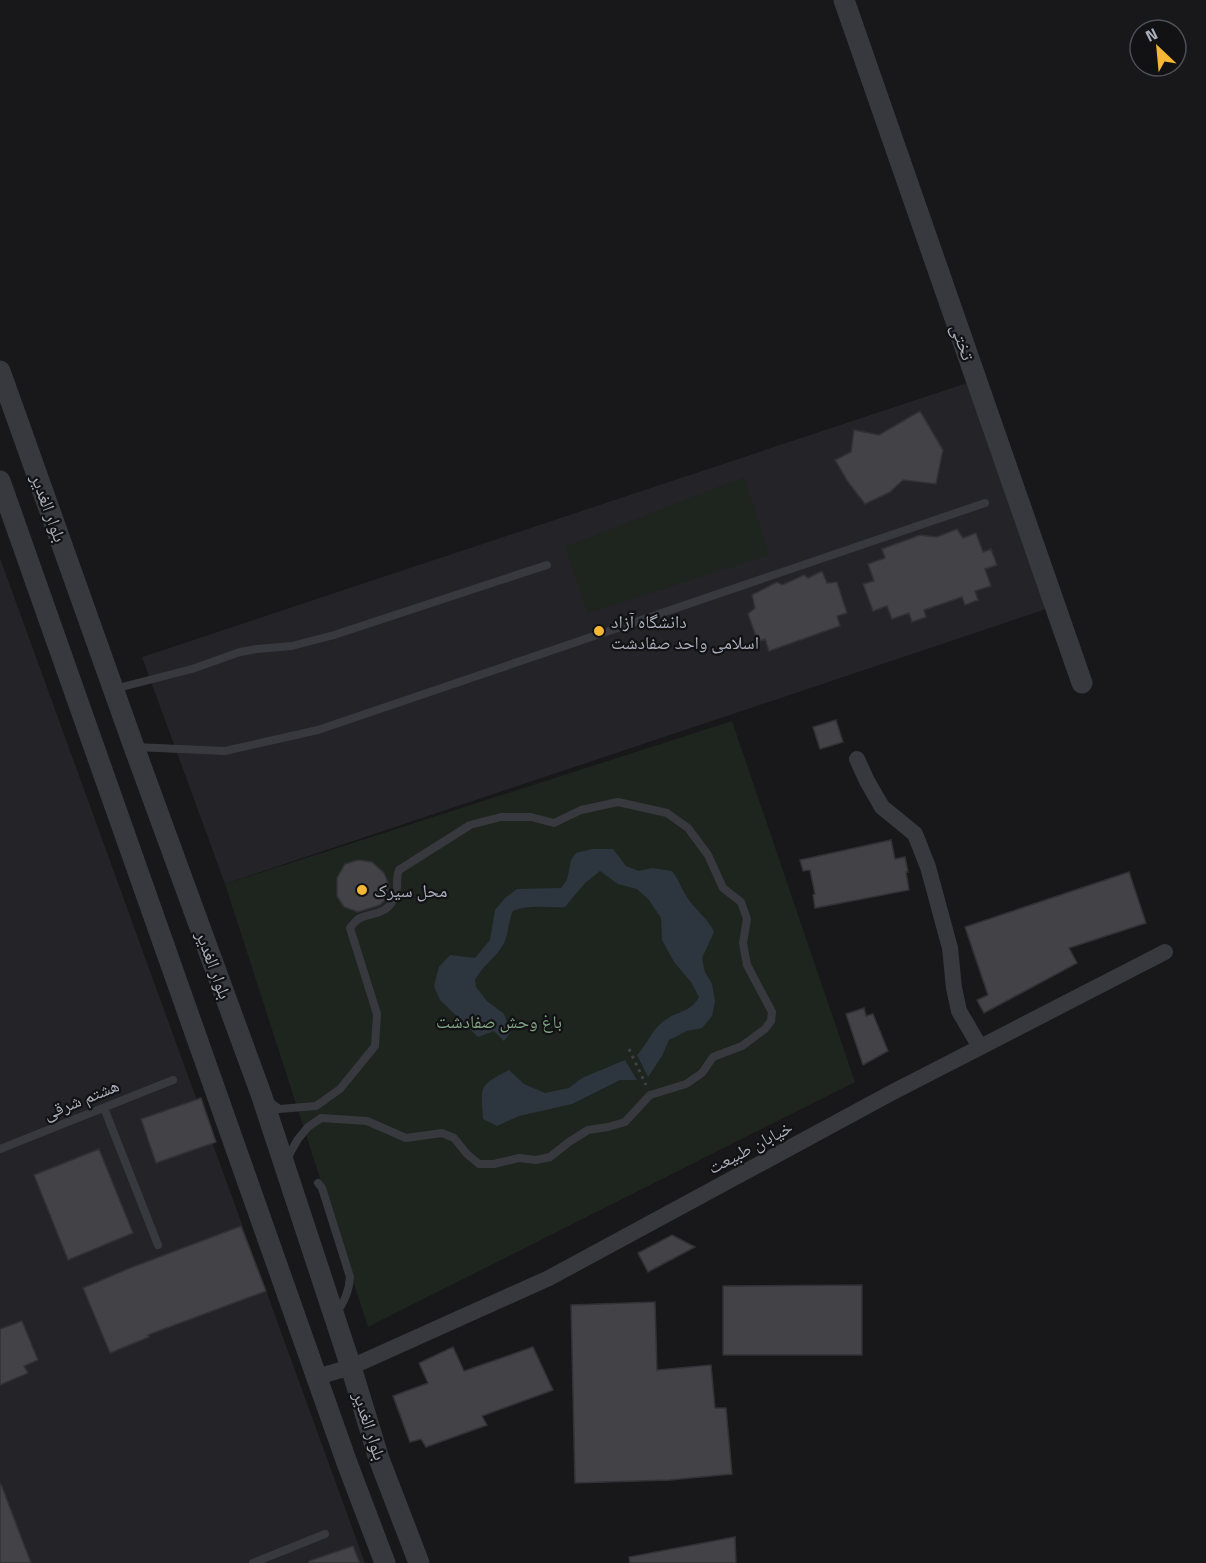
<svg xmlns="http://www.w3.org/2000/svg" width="1206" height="1563" viewBox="0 0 1206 1563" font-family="'Titillium Web','Noto Naskh Arabic',sans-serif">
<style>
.built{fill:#242327}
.green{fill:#1d251e}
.water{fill:#2d363e}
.building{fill:#424247;stroke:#323136;stroke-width:1.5}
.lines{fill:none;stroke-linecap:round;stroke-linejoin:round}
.path{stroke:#3e4046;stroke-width:3;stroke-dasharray:3 4.5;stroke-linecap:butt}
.service{stroke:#38393f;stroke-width:8}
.minor{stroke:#38393f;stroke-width:16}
.tertiary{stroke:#38393f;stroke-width:21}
.poi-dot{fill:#f6b734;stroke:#121215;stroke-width:2}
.labels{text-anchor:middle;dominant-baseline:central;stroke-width:4.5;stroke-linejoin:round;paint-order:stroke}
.street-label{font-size:18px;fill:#a9aeba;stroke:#121215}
.poi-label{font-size:18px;fill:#a9aeba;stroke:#121215;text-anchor:start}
.park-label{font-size:18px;fill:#80a583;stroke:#121215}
</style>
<rect width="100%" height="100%" fill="#18171a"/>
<path class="built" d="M973,381L1055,606L225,884L142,657Z
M0,558L365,1563H0Z"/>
<path class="green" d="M744,477L769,555L588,613L565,547Z
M732,721L855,1082L368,1327L225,884Z"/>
<path class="water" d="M592,849H613L626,866L639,871L652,868L672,871C679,880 681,888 687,897C695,910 708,918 714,932L702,958L705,972L712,984L715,1001L712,1016L702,1028L687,1031L669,1040L662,1056L648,1077L637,1055C648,1044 651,1030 664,1021C678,1010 689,1014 699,997L691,982L674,962L662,940L661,918L649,900L637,889L618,884L600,871L585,883L565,907C547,908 530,904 513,911C508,921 509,933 504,943C497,957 482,966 475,980L476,987L487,1001L504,1014L511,1032L504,1041L494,1031L478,1037L440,1000L434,986L439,967L450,955L475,958L490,940L495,910L505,898L517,889L561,888L567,880L571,860L576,853Z
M625,1060L637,1080H620L572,1104L519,1116L497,1126L483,1119C481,1086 478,1086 509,1070L524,1084L545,1093L569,1088L582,1078Z"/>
<path class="building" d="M920,411L943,450L936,484L903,480L890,492L865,504L848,482L835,460L851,452L854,430L879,435Z
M957,529L963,538L976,533L983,552L991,549L997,565L985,569L991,586L975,591L978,600L965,605L962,597L924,610L926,617L912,622L909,613L892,619L887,606L873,611L863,584L874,581L868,564L885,558L882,549L920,535L937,537Z
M822,571L827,583L837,582L847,613L837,616L840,626L769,651L765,639L758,642L748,614L755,608L752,595L777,582L782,585L804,575L808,578Z
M836,720L843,742L820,749L813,727Z
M891,840L895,859L905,857L908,872H906L909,890L815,908L813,895L815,894L810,870L803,871L800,860Z
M358,860L372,862L384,873L389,885L386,899L380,905L358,912L344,907L337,896V878L345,864Z
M1129,872L1146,923L1069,948L1077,963L984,1013L977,1000L988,995L965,927Z
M864,1008L866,1016L873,1014L888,1051L863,1065L846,1014Z
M201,1098L216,1142L156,1163L141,1119Z
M99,1149L133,1233L68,1260L34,1175Z
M241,1226L266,1291L148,1335L149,1337L110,1353L83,1288L130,1268Z
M672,1235L695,1247L648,1272L638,1253Z
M862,1285V1355H723V1286Z
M655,1302L657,1370L711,1365L715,1408H726L732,1474L670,1480L575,1483L571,1305Z
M22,1321L38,1360L24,1366L28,1373L0,1385V1329Z
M453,1347L464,1371L533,1347L553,1390L482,1416L487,1425L426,1447L421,1439L410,1442L393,1396L428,1383L419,1363Z
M0,1484H1L31,1563H0Z
M735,1537L736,1563H630L629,1557Z
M353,1546L360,1563H309V1561Z"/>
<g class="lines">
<path class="path" d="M629,1049L646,1085"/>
<path class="service" d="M114,689L192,669L240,652L257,649L292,646L334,635L547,565
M135,747L225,751L318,730L985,503
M270,1102L279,1109L316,1106L340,1089L375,1046L377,1014L350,928C353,924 356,920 360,918C374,912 387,915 395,897C399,888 395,879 399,870L470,825L501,817H531L554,823L581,810L618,802L667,813L688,828L708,855L723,888L741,902L747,919L743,943L747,965L772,1012L771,1021L765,1029L742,1046L713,1057L702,1073L686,1084L650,1095L625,1122L608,1127L588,1130L569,1142L550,1157L536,1160L519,1158L494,1164H479L467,1154L454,1138L442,1133L406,1138L367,1121L321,1118L308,1127L298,1139L290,1153L287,1161
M104,1108L158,1245
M0,1149L173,1080
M318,1183L322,1188L350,1277C349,1292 344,1302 336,1314
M253,1563L325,1534"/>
<path class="minor" d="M857,759L867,781L882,807L915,834L928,867L950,948L954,988L959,1011L980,1047
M317,1377L351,1367L549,1278L891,1093L1165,952"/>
<path class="tertiary" d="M844,0L1082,683
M0,371L134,747L261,1094L351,1367L379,1459L419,1563
M0,481L347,1463L385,1563"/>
</g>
<g class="poi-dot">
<circle cx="599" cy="631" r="6"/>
<circle cx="362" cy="890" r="6"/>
</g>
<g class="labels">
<g class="street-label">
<text transform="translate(963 342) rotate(71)">تختی</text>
<text transform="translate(49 508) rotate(70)">بلوار الغدیر</text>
<text transform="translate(214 965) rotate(70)">بلوار الغدیر</text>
<text transform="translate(81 1099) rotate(-22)">هشتم شرقی</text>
<text transform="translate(750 1147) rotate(-28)">خیابان طبیعت</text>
<text transform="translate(370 1426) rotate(72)">بلوار الغدیر</text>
</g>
<g class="poi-label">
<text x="611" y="621">دانشگاه آزاد<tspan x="611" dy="21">اسلامی واحد صفادشت</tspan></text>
<text x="374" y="890">محل سیرک</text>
</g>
<g class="park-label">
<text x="499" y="1021">باغ وحش صفادشت</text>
</g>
</g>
<g transform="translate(1158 48) rotate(334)"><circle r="28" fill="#121215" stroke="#4e5057" stroke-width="1.5"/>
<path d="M0-4.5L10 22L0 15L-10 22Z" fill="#f6b734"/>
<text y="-9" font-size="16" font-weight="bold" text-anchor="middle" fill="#a9aeba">N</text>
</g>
</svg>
